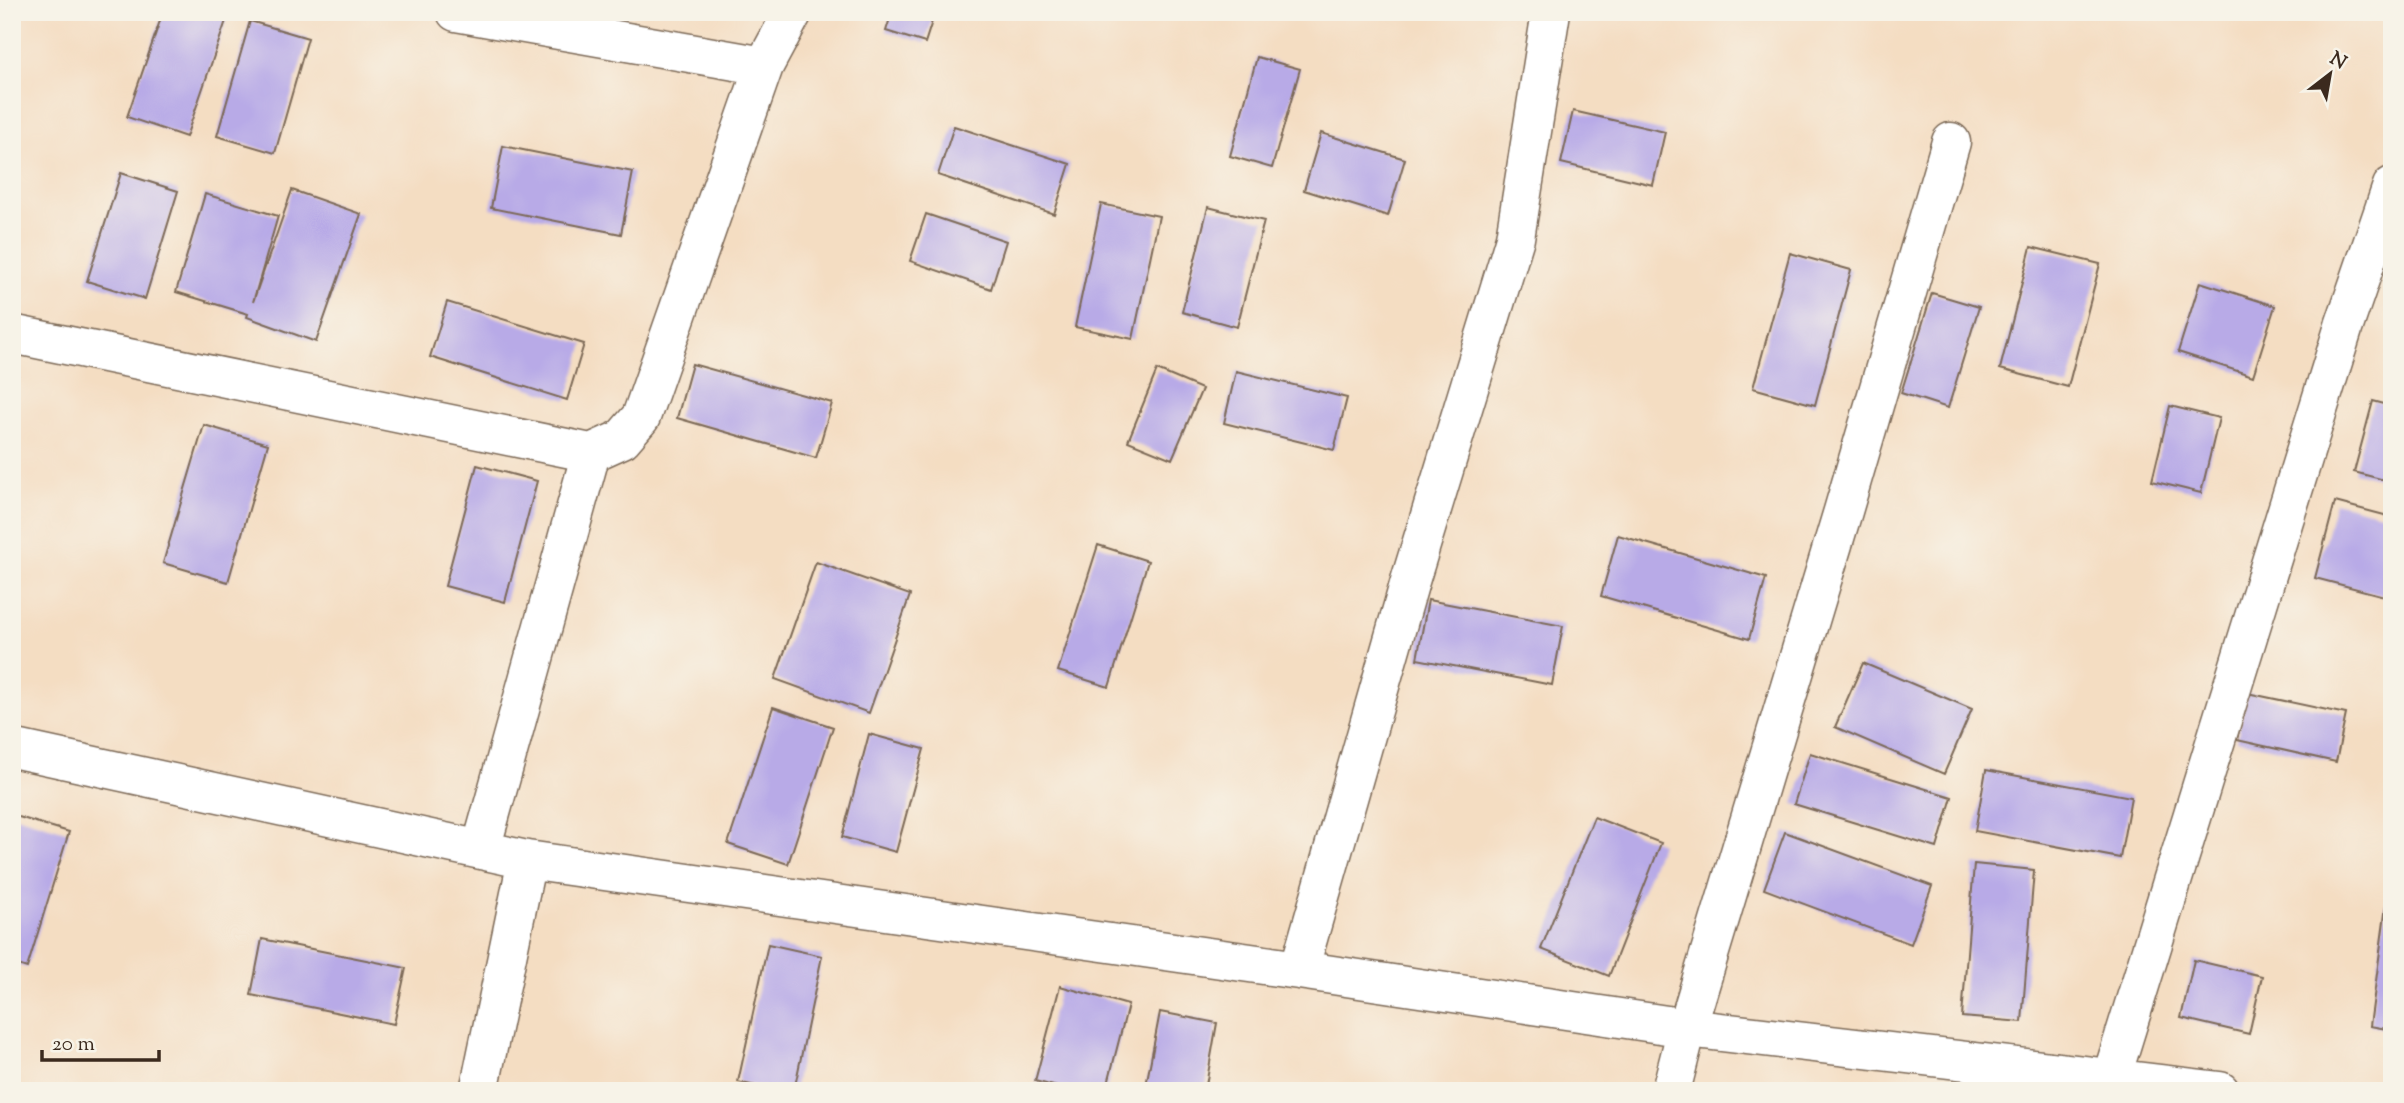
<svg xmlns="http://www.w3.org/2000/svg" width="2404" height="1103" viewBox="0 0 2404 1103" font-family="'Sorts Mill Goudy',serif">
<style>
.building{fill:#b8aae7}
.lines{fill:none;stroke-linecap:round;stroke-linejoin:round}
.minor-casing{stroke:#7c6957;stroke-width:41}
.minor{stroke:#fff;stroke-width:38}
</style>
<rect width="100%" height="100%" fill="#f7f3e8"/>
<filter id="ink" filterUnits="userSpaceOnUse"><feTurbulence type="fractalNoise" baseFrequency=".0143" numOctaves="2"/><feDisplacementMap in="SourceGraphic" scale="14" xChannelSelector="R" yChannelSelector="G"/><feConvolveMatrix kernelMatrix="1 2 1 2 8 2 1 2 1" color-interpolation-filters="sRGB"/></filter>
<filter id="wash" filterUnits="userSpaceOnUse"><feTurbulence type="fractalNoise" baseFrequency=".00686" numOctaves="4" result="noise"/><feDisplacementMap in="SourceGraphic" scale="28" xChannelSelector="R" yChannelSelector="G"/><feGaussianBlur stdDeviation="1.57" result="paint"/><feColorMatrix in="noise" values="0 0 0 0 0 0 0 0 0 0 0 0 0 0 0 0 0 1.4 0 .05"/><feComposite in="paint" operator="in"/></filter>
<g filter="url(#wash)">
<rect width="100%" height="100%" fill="#f4ddc2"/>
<g id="blocks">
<path class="building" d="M163,12H219L228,15L186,137L127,117Z
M892,12H935L925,43L886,31Z
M250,21L308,38L275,153L217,136Z
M1257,57L1300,69L1272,168L1230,156Z
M1573,111L1665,132L1653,185L1561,163Z
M954,126L1070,164L1054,214L938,175Z
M1321,133L1405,159L1388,216L1304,190Z
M503,146L633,172L621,234L491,208Z
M121,173L178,191L145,299L87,281Z
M292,190L361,214L316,342L247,317L248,314L176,292L205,194L278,216L253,302Z
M1101,204L1159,216L1133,339L1075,327Z
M1208,207L1264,221L1237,327L1182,312Z
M926,214L1006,241L991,289L910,261Z
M2031,247L2100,264L2068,387L2000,369Z
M1790,253L1851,270L1815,405L1753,388Z
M2200,282L2275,306L2253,376L2178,352Z
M1932,293L1979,307L1948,408L1901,393Z
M447,302L584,344L567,400L430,357Z
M692,364L832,403L816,458L677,418Z
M1157,370L1202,389L1172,459L1128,441Z
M1236,371L1347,398L1334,450L1224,423Z
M12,374L18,376L13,391H12Z
M2373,401L2392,406V482L2354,472Z
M2170,406L2219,418L2201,493L2152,481Z
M204,425L268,444L228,582L163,563Z
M477,465L537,481L505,602L445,586Z
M2335,502L2392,517V598L2315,578Z
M1618,535L1766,578L1749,639L1601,596Z
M1098,545L1148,561L1109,687L1058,671Z
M816,562L910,595L869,713L775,679Z
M1428,600L1563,626L1552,685L1417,659Z
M1863,663L1972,709L1944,774L1835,727Z
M2247,693L2346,714L2336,762L2237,740Z
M773,707L833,727L788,864L728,844Z
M869,734L924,749L896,852L842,837Z
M1810,753L1952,797L1937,848L1794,804Z
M1986,770L2131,797L2120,858L1975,831Z
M12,815L69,832L27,968L12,963Z
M1594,817L1661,843L1609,976L1541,949Z
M1785,832L1932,886L1911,944L1764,889Z
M1974,864L2034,870L2022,1022L1962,1017Z
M2388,891L2392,892V1030L2370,1026Z
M262,939L406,968L394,1024L251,995Z
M768,944L822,956L794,1091H777L738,1082Z
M2194,960L2262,976L2249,1034L2181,1018Z
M1060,986L1128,1005L1106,1091H1072L1035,1081Z
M1160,1012L1217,1023L1205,1091H1145Z"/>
</g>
</g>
<g filter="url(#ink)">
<use href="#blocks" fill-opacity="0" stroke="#7c6957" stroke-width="2"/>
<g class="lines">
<g class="minor-casing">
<path id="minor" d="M764,66L793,12
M12,334L591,453L622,439L641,417L764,66L456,12
M12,748L527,860L1299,970L1687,1028L2220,1091
M481,849L591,453
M1299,970L1410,581L1515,238L1551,12
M2111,1079L2344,326L2392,186
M479,1091L527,860
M1671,1091L1687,1028L1843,511L1951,142"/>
</g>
<use href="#minor" class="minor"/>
</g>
</g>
<rect width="2404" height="1103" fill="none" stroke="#f7f3e8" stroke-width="42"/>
<g transform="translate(2330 74) rotate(31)" stroke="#f7f3e8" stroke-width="5" paint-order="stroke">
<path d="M0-5L12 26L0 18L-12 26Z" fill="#3b2a1e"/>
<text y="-10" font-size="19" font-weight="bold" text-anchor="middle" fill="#3b2a1e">N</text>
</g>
<path d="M42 1050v10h117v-10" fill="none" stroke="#3b2a1e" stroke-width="3.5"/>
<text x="52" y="1050" font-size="21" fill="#3b2a1e" stroke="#f7f3e8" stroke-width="5" paint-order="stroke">20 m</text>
</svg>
